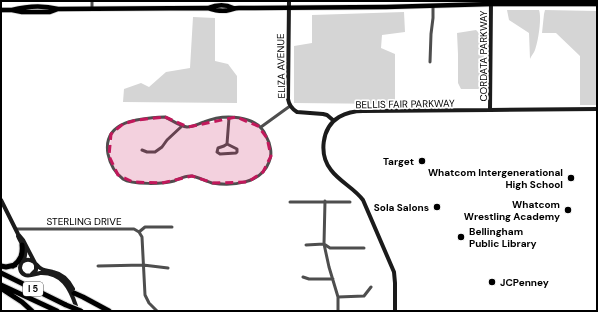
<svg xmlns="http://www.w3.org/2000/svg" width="598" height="312" viewBox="0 0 598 312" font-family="'DM Sans',sans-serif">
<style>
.green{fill:#d5d5d5}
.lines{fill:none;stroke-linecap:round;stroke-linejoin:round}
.primary-casing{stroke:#dbdbdb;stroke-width:6}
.highway-casing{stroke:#dbdbdb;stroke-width:7}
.street{stroke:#4e4e4e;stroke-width:3}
.secondary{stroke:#1b1b1b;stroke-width:4}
.primary{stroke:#000;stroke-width:4.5}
.highway{stroke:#000;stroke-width:5}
.highway-bridge-casing{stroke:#dbdbdb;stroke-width:7;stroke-linecap:butt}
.highway-bridge{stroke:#000;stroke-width:5}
.marked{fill:#c2185b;fill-opacity:0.2;stroke:#c2185b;stroke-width:3;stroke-dasharray:8 5;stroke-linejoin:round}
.poi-dot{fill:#000;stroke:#fff;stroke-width:1.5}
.labels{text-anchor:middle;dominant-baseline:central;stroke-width:3.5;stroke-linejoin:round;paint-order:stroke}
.shield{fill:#fff;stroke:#4c4c4c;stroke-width:1}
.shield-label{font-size:9px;font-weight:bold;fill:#000}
.street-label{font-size:10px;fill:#000;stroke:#fff}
.poi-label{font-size:10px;font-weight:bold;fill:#000;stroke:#fff;text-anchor:end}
</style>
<rect width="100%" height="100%" fill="#fff"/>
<path class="green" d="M507,10H539C542,18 538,42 535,50C534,53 531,56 530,59L529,33L509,20Z
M545,10L597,11V105H580V56L556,33H542L544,14Z
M404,12L405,32L382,35L381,48L395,54V104L294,103V46L312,43V15Z
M193,17L215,18V61L228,64L237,76V103L123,102L124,89L141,83L149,87L166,72L190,68Z
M476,30L485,39L482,89H461L458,83V54L457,33Z"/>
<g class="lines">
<g class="primary-casing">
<path id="primary" d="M208,8C216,5 225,4 233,8
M1,10H12L22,12H50L58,9
M12,10C27,6 43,5 58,9L208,8C214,10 222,12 229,10C233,9 235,8 239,8L386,7L491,4H597"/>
</g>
<g class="highway-casing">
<path id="highway" d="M1,266L6,267L15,265
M13,266C21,260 23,254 22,245
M1,273L66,305
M1,285L57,311
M2,289L22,302L32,311
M74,293L83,297L109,311"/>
</g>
<path class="street" d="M92,1V9
M430,62L431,34L433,18V7
M165,117C172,120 179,126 187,127C193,127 198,124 204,122C223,114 257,114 266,136C270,143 273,154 269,162C261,184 232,186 212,183C205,181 198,177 192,176C185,175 180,179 174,181C164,184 132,185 123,179C115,173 110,164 108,154C102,120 141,118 165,117Z
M261,127L290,106
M227,144L237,149V152L236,153L220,154L217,152L218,148L224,146Z
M227,144L229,118
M142,150L147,152H155L162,147L167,140L182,126
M325,201L324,244L329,267L338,297V311
M290,202H350
M16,229H134L139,232L142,237L145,295L149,303L157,311
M139,232L145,227H172
M306,245L324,244L330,248H364
M98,266L143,265L168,268
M303,277L309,279H333
M338,297L364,296L371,287"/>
<path class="secondary" d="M289,1L288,99C289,105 292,109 297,112L323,114L327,115L334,121
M490,110L491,1
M1,200L18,234L23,240L36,265V270L32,274
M18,236C21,244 29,252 23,261
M34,262C30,259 26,259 22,262C19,266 19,272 25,275C29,277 35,274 40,273C62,272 70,288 76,306
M36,264C42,271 45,270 53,272C63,274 69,281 73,289
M395,311V283L394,272L363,200C354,188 340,182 331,170C319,155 321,128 339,117C346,113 354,111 363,111L490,110L597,109"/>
<use href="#primary" class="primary"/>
<use href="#highway" class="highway"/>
<g class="highway-bridge-casing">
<path id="highway-bridge" d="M66,305L81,311"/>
</g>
<use href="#highway-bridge" class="highway-bridge"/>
</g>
<path class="marked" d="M165,117L188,127L236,117L258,126L267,138L271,156L263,172L248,182L213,183L192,176L162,183L133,182L118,175L109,156L111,134L123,124L137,120Z"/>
<g class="poi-dot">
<circle cx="422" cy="161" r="4"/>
<circle cx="571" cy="178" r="4"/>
<circle cx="437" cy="207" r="4"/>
<circle cx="568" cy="210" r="4"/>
<circle cx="461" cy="237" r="4"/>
<circle cx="492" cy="282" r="4"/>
</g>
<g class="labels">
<rect class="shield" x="23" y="282" width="20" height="14" rx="3"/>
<g class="shield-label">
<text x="33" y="289">I 5</text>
</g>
<g class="street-label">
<text transform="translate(483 56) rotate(-90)">CORDATA PARKWAY</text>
<text transform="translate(281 66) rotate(-91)">ELIZA AVENUE</text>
<text transform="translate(405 104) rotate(-1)">BELLIS FAIR PARKWAY</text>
<text x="84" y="221">STERLING DRIVE</text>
</g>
<g class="poi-label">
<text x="414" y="161">Target</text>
<text x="563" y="172">Whatcom Intergenerational<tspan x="563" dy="12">High School</tspan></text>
<text x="560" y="204">Whatcom<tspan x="560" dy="12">Wrestling Academy</tspan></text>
<text x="429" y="207">Sola Salons</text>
<text x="469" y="231" text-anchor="start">Bellingham<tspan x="469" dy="12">Public Library</tspan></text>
<text x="500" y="282" text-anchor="start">JCPenney</text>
</g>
</g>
<rect width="598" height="312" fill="none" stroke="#000000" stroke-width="4"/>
</svg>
